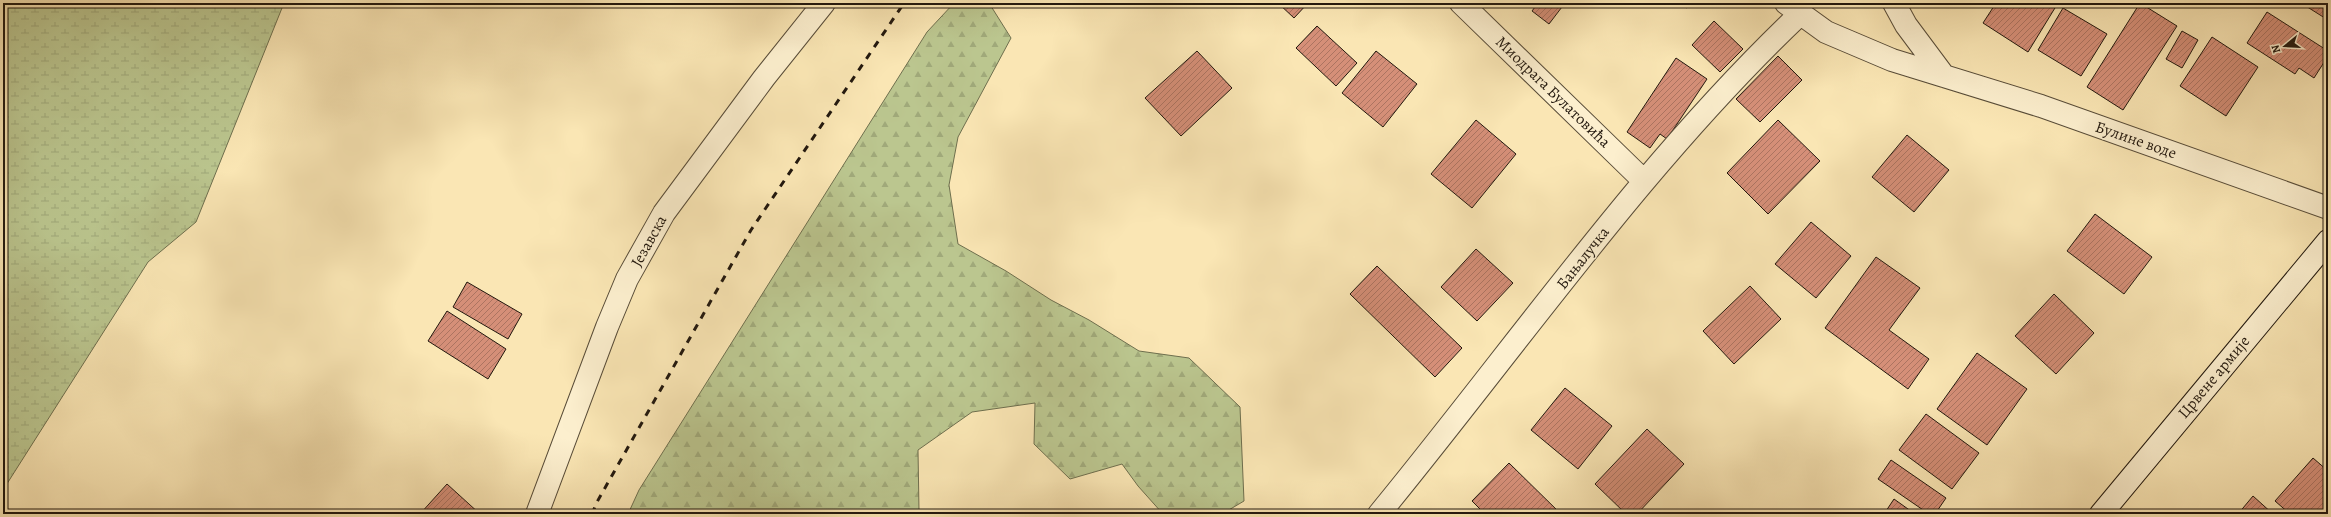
<svg xmlns="http://www.w3.org/2000/svg" width="2331" height="517" viewBox="0 0 2331 517" font-family="Alegreya,serif">
<style>
.forest{fill:url(#forest-firs);stroke:#6e6f4e}
.wetland{fill:url(#wetland-marsh);stroke:#6e6f4e}
.building{fill:url(#building-hatch);stroke:#22180e}
.lines{fill:none;stroke-linecap:round;stroke-linejoin:round}
.minor-casing{stroke:#584c38;stroke-width:24}
.secondary-casing{stroke:#22180e;stroke-width:24}
.minor{stroke:#fcefce;stroke-width:22}
.secondary{stroke:#fcefce;stroke-width:22}
.rail{stroke:#22180e;stroke-width:3;stroke-dasharray:7 7;stroke-linecap:butt}
.labels{text-anchor:middle;dominant-baseline:central;stroke-width:3;stroke-linejoin:round;paint-order:stroke}
.street-label{font-size:16px;fill:#22180e;stroke:#fcefce}
</style>
<defs>
<pattern id="forest-firs" width="22" height="20" patternUnits="userSpaceOnUse"><rect width="22" height="20" fill="#bbc68f"/><path d="M5 1l3.5 6h-7zM16 11l3.5 6h-7z" fill="#a0a97a"/></pattern>
<pattern id="wetland-marsh" width="20" height="14" patternUnits="userSpaceOnUse"><rect width="20" height="14" fill="#bbc68f"/><path d="M1 5h8M5 5V1M11 12h8M15 12V8" fill="none" stroke="#a0a97a"/></pattern>
<pattern id="building-hatch" width="6" height="6" patternUnits="userSpaceOnUse"><rect width="6" height="6" fill="#d58f78"/><path d="M-1 1l2-2M0 6l6-6M5 7l2-2" fill="none" stroke="#ac7461"/></pattern>
</defs>
<rect width="100%" height="100%" fill="#fae6b4"/>
<filter id="stains"><feTurbulence type="fractalNoise" baseFrequency=".005" numOctaves="4"/><feColorMatrix values="0 0 0 0 .2 0 0 0 0 .09 0 0 0 0 .02 0 0 0 .5 -.17"/></filter>
<radialGradient id="worn" r=".72"><stop offset=".6" stop-color="#630" stop-opacity="0"/><stop offset="1" stop-color="#630" stop-opacity=".3"/></radialGradient>
<path class="forest" d="M954,3H989L1011,38L958,137L949,185L958,244L1006,271L1051,300L1089,320L1139,351L1189,358L1240,407L1244,501L1222,514H1163L1138,486L1122,464L1070,479L1034,444L1035,403L972,412L918,450L919,511L921,514H628L639,490L927,32Z"/>
<path class="wetland" d="M3,3H284L196,222L148,262L3,490Z"/>
<path class="building" d="M1278,3H1308L1294,18Z
M1538,3H1565L1549,24L1532,11Z
M1680,3H1690L1687,8Z
M1996,3H2058L2028,52L1983,23Z
M2140,3L2177,26L2123,110L2087,87Z
M2301,3H2328V20Z
M2063,8L2107,34L2081,76L2038,50Z
M2267,12L2328,51V56L2314,78L2299,68L2295,74L2247,43Z
M1714,21L1743,49L1720,72L1692,45Z
M1317,26L1357,63L1336,86L1296,48Z
M2182,31L2198,40L2182,68L2166,59Z
M2212,37L2258,67L2226,116L2180,86Z
M1197,51L1232,88L1181,136L1145,98Z
M1376,51L1417,84L1383,127L1342,93Z
M1778,56L1802,80L1760,122L1736,99Z
M1676,58L1707,79L1667,139L1660,134L1650,148L1627,132Z
M1476,120L1516,154L1472,208L1431,174Z
M1778,120L1820,161L1768,214L1727,173Z
M1907,135L1949,170L1914,212L1872,177Z
M2095,214L2152,257L2124,294L2067,251Z
M1811,222L1851,256L1816,298L1775,264Z
M1476,249L1513,283L1477,321L1441,287Z
M1876,257L1920,288L1889,330L1929,359L1908,389L1825,328Z
M1377,266L1462,348L1435,377L1350,294Z
M467,282L522,314L508,339L453,307Z
M1750,286L1781,319L1734,364L1703,331Z
M2054,294L2094,333L2056,374L2015,336Z
M447,311L506,349L488,379L428,341Z
M1977,353L2027,389L1987,445L1937,409Z
M1565,388L1612,426L1578,469L1531,430Z
M1926,414L1979,453L1952,489L1899,450Z
M1647,429L1684,464L1637,514H1626L1595,484Z
M2313,458L2328,471V514H2290L2275,501Z
M1891,460L1946,498L1935,514H1929L1878,479Z
M1509,463L1559,512L1558,514H1485L1472,501Z
M447,484L480,514H420Z
M2253,496L2273,514H2238Z
M1894,499L1915,514H1884Z"/>
<g class="lines">
<g class="minor-casing">
<path id="minor" d="M1461,3L1644,181
M1786,3L1826,32L1892,60L2041,106L2328,208
M1894,3L1906,25L1944,76
M537,514L607,327L627,279L664,213L764,78L824,3
M1379,514C1517,346 1642,164 1800,14"/>
</g>
<g class="secondary-casing">
<path id="secondary" d="M2101,514L2328,241"/>
</g>
<use href="#minor" class="minor"/>
<use href="#secondary" class="secondary"/>
<path class="rail" d="M592,514L597,502L751,230L904,3"/>
</g>
<g class="labels">
<g class="street-label">
<text transform="translate(1553 92) rotate(44)">Миодрага Булатовића</text>
<text transform="translate(2136 140) rotate(19)">Булине воде</text>
<text transform="translate(649 241) rotate(-61)">Језавска</text>
<text transform="translate(1583 258) rotate(-52)">Бањалучка</text>
<text transform="translate(2214 377) rotate(-50)">Црвене армије</text>
</g>
</g>
<rect width="2331" height="517" fill="none" stroke="#fae6b4" stroke-width="16"/>
<rect x="4" y="4" width="2323" height="509" fill="none" stroke="#22180e" stroke-width="2"/>
<rect x="8" y="8" width="2315" height="501" fill="none" stroke="#22180e"/>
<g transform="translate(2285 46) rotate(252)" stroke="#fcefce" stroke-width="3" paint-order="stroke">
<path d="M0-3L7 15L0 10L-7 15Z" fill="#22180e"/>
<text y="-6" font-size="11" font-weight="bold" text-anchor="middle" fill="#22180e">N</text>
</g>
<rect width="100%" height="100%" filter="url(#stains)"/>
<rect width="100%" height="100%" fill="url(#worn)"/>
</svg>
